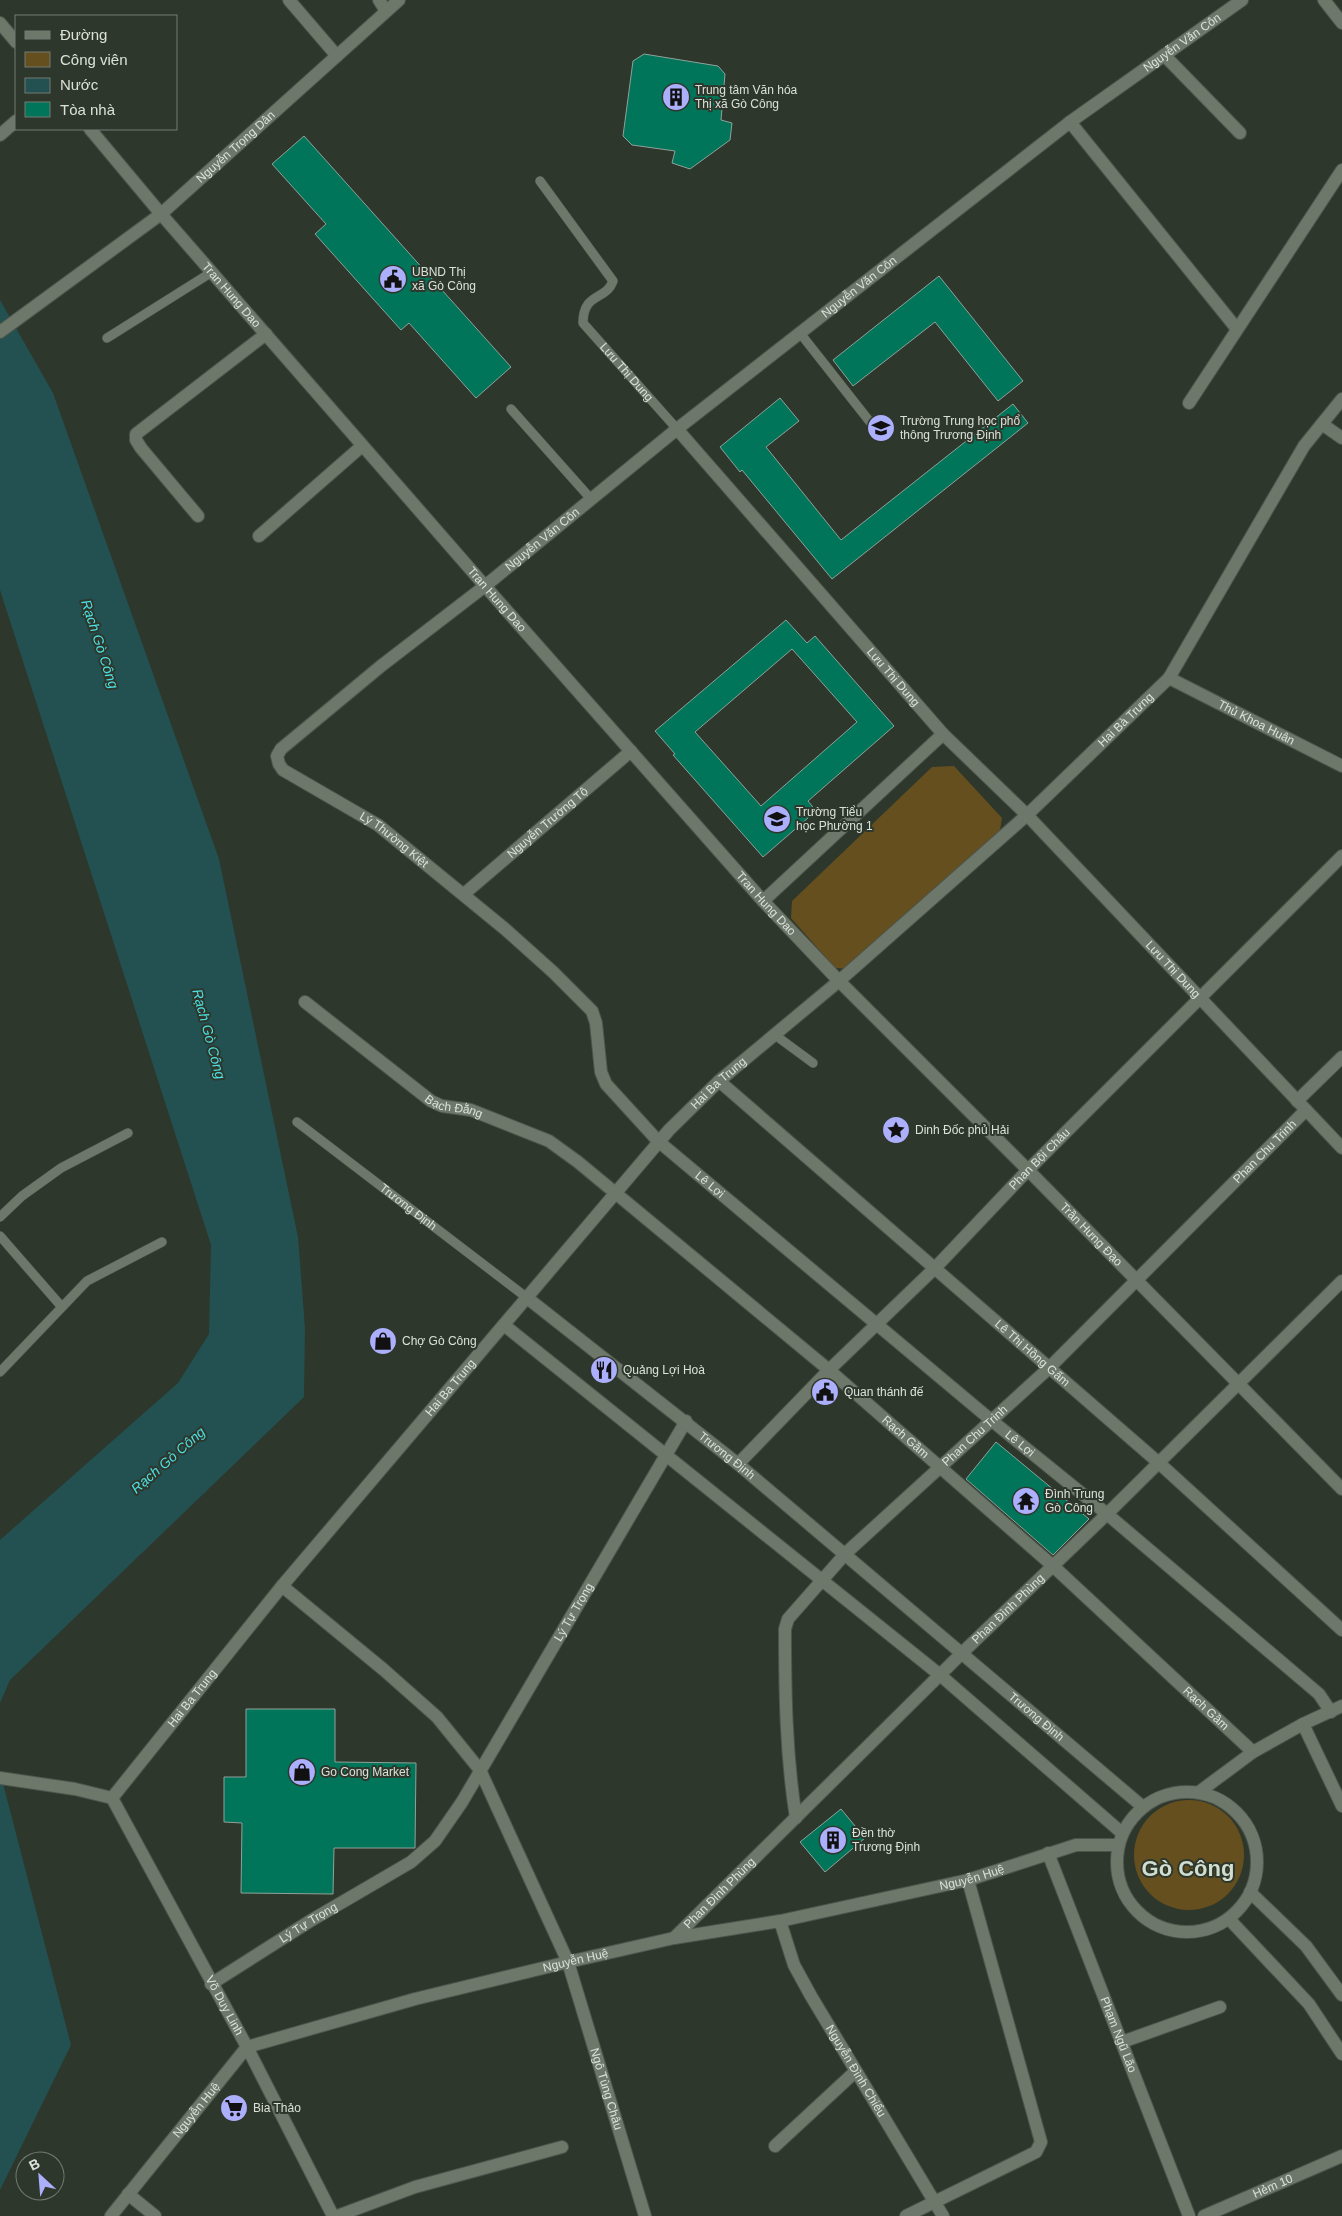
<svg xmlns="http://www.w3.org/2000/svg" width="1342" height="2216" viewBox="0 0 1342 2216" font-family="Helvetica,sans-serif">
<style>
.green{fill:#654f1e}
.water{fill:#235051}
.building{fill:#01755a;stroke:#8fa29a;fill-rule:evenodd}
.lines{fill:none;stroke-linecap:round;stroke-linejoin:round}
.lane-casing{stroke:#4d554b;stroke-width:10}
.street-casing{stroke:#4d554b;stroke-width:14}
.secondary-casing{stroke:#4d554b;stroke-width:14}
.lane{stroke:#6d786b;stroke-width:9}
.street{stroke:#6d786b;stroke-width:12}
.secondary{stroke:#6d786b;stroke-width:12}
.labels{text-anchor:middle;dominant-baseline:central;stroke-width:4;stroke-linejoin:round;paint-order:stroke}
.street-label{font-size:12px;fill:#dbe1da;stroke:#2e372c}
.poi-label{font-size:12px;fill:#dbe1da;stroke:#2e372c;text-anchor:start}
.water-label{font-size:14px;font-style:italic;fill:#4be1e5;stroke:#2e372c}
.town-label{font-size:22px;font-weight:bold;fill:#d1ddcf;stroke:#2e372c}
</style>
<rect width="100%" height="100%" fill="#2e372c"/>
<path class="green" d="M954,766L1002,818L998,842L851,969L835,968L791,918L792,901L932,767Z
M1134 1855a55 55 0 1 1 110 0a55 55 0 1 1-110 0Z"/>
<path class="water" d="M0,300L53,393L219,859L298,1237L305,1328L304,1397L10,1680L0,1703V1540L178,1383L209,1334L211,1245L0,590Z
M0,1772L71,2045L0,2190Z"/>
<path class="building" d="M644,54L718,66L725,74L721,120L732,123L730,140L690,169L672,163L675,151L632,145L623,136L633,61Z
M304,136L511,367L476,398L409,323L401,330L315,234L326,224L272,164Z
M939,276L1023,381L998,401L935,322L853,386L833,360Z
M780,398L799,421L766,447L841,540L1013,404L1028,423L832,579L742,470L740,472L720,447Z
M786,620L807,643L815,636L894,726L808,801L816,811L763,857L673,755L675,754L655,731ZM792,649L857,722L761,806L695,732Z
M996,1442L1089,1519L1053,1555L966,1479Z
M246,1709H335V1762L416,1763L415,1848H334L333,1894L241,1893L242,1823L224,1822V1777H246Z
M841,1809L865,1838L825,1872L800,1842Z"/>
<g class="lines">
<g class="lane-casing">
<g id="lane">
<path id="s1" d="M540,181L613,281C606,301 583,292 583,323L677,429"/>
<path d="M800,333L870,422"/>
<path d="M107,338L212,272"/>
<path d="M511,409L591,499"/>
<path d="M775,1035L813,1063"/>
<path id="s2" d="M297,1122L526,1297"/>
<path d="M0,1217L22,1196L61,1168L128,1133"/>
<path d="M0,1236L61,1306"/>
<path d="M0,1372L87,1281L162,1242"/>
</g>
</g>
<g class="street-casing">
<g id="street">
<path d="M289,0L337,56"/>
<path d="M379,0L386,11"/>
<path d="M1164,55L1240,133"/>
<path d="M1070,122L1237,329"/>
<path d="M0,135L16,121"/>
<path d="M1189,403L1342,170"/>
<path d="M1322,424L1342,438"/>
<path id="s3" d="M677,429L943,734L1027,815L1342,1148"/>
<path d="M198,516L141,448L136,440V434L266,334"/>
<path d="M259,536L362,446"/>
<path id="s4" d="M485,586L381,666L281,749L277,756L279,764L283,770L378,825L505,929L553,972L592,1011L596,1023L601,1072L606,1084L658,1141L991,1420L1107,1514L1319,1694L1331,1712"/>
<path id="s5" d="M464,894L631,751"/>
<path d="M763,901L943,734"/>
<path id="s6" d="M305,1002L431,1101L442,1106L471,1110L549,1141L578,1162L829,1370L1053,1566L1253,1752"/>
<path id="s7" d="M719,1081L1159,1463L1342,1630"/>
<path d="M1297,1101L1342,1057"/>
<path id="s8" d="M282,1586L384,1670L437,1717L480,1770L568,1962L645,2216"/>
<path d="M1303,1724L1342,1806"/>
<path id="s9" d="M796,1818C786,1755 785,1693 785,1629L788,1619L846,1553L1049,1368L1306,1110"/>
<path id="s10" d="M1048,1853L1189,2216"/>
<path id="s11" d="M780,1921L794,1965L811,1996L943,2216"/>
<path id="s12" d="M674,1938L962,1653L1107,1514L1342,1281"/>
<path id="s13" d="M211,1984L310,1921L411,1862L435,1841L462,1802L686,1421"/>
<path d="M1122,2042L1220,2007"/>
<path d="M775,2146L856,2071"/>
<path d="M128,2194L155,2216"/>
<path id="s14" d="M111,2216L247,2047"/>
<path d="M337,2216L415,2187L562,2147"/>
<path d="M906,2216L1036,2152L1041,2142L968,1880"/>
<path id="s15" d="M1204,2216L1342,2156"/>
</g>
</g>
<g class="secondary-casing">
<g id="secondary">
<path d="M1324,0L1342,23"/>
<path d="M0,23L16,42"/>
<path id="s16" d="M90,129L161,214L485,586L763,901L839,981L1028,1170L1342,1489"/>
<path id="s17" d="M0,332L161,214L399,0"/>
<path id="s18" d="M485,586L677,429L1070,122L1242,0"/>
<path id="s19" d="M1169,678L1342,766"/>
<path id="s20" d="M526,1297L738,1464L1143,1807"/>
<path d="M504,1325L940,1675L1122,1833"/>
<path id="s21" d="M738,1464L829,1370L935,1268L1028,1170L1342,856"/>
<path d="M0,1778L75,1789L112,1798"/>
<circle cx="1187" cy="1862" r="70"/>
<path d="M1199,1792L1253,1752L1303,1724L1342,1706"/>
<path id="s22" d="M112,1798L282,1586L669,1130L719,1081L839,981L1027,815L1169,678L1304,446L1342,399"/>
<path id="s23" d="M112,1798L247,2047L333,2216"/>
<path d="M1250,1892L1306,1946L1342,1995"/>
<path d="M1229,1919L1309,2004L1342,2054"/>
<path id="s24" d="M247,2047L415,1999L568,1962L674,1938L780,1921L968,1880L1076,1845H1118"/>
</g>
</g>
<use href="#lane" class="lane"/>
<use href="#street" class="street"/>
<use href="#secondary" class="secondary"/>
</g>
<defs>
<g id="building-disc" transform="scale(1.4375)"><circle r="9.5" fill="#acaffb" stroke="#2e372c"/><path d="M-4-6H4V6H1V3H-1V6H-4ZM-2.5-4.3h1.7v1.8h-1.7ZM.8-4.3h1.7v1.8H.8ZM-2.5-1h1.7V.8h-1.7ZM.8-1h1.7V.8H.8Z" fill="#111"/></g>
<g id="civic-disc" transform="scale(1.4375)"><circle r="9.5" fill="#acaffb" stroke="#2e372c"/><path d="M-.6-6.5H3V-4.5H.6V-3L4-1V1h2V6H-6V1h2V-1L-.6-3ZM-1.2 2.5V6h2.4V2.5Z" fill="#111"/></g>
<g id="school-disc" transform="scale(1.4375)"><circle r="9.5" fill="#acaffb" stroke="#2e372c"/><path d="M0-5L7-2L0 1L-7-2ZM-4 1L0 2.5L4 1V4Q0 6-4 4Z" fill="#111"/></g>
<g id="sight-disc" transform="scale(1.4375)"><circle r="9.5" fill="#acaffb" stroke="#2e372c"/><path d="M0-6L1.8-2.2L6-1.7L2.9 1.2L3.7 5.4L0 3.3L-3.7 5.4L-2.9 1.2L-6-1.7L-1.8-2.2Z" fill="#111"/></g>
<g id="shop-disc" transform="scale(1.4375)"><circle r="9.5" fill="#acaffb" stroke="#2e372c"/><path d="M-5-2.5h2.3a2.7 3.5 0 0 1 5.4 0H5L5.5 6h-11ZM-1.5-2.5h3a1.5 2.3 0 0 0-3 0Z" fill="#111"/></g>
<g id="restaurant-disc" transform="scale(1.4375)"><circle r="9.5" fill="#acaffb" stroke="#2e372c"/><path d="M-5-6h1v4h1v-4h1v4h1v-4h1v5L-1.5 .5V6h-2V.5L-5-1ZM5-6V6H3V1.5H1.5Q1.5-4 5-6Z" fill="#111"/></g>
<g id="temple-disc" transform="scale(1.4375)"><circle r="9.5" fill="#acaffb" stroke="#2e372c"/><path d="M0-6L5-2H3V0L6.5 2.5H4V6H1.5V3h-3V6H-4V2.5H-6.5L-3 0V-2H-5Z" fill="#111"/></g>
<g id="supermarket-disc" transform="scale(1.4375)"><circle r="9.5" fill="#acaffb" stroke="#2e372c"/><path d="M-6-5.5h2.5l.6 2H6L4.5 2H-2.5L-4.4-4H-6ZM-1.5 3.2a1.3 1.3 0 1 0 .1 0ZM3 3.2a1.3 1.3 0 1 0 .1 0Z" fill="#111"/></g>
</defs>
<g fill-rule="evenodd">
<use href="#building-disc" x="676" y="97"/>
<use href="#civic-disc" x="393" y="279"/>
<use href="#school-disc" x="881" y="428"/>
<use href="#school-disc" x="777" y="819"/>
<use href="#sight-disc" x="896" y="1130"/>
<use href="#shop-disc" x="383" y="1341"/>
<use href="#restaurant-disc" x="604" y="1370"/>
<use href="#civic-disc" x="825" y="1392"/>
<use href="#temple-disc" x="1026" y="1501"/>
<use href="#shop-disc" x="302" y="1772"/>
<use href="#building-disc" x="833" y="1840"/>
<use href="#supermarket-disc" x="234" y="2108"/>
</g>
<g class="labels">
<g class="street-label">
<text stroke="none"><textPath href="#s18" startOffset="884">Nguyễn Văn Côn</textPath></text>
<text stroke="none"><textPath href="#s17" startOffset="300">Nguyễn Trọng Dân</textPath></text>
<text stroke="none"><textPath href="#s18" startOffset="479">Nguyễn Văn Côn</textPath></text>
<text stroke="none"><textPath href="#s16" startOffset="218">Tran Hung Dao</textPath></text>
<text stroke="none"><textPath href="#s1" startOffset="244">Lưu Thị Dung</textPath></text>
<text stroke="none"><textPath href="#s18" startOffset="74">Nguyễn Văn Côn</textPath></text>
<text stroke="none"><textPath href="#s16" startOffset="622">Tran Hung Dao</textPath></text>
<text stroke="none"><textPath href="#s3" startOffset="329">Lưu Thị Dung</textPath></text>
<text stroke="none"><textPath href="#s22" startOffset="1484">Hai Bà Trưng</textPath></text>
<text stroke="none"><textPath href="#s19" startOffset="98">Thủ Khoa Huân</textPath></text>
<text stroke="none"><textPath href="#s5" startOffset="110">Nguyễn Trường Tộ</textPath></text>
<text stroke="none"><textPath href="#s4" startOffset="416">Lý Thường Kiệt</textPath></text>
<text stroke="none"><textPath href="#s16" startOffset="1028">Tran Hung Dao</textPath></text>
<text stroke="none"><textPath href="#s3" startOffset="734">Lưu Thị Dung</textPath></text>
<text stroke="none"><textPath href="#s22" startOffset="938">Hai Ba Trung</textPath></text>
<text stroke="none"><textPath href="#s6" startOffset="184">Bạch Đằng</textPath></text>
<text stroke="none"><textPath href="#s9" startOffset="868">Phan Chu Trinh</textPath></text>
<text stroke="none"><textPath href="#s21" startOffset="429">Phan Bội Châu</textPath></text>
<text stroke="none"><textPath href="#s4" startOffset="898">Lê Lợi</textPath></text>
<text stroke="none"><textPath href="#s2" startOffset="140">Trương Định</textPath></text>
<text stroke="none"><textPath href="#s16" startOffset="1492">Trần Hưng Đạo</textPath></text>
<text stroke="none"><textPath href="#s7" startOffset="415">Lê Thị Hồng Gấm</textPath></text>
<text stroke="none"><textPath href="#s22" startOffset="532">Hai Ba Trung</textPath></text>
<text stroke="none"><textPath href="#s9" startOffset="462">Phan Chu Trinh</textPath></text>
<text stroke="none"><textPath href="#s6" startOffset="749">Rạch Gầm</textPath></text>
<text stroke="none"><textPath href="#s4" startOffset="1302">Lê Lợi</textPath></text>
<text stroke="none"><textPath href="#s20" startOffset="256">Trương Định</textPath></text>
<text stroke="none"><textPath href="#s12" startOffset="469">Phan Đình Phùng</textPath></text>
<text stroke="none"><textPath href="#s13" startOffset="534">Lý Tự Trọng</textPath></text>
<text stroke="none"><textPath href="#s22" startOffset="128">Hai Ba Trung</textPath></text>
<text stroke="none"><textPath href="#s6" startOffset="1154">Rạch Gầm</textPath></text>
<text stroke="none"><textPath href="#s20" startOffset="661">Trương Định</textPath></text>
<text stroke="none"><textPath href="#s24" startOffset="745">Nguyễn Huệ</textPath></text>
<text stroke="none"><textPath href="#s12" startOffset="64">Phan Đình Phùng</textPath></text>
<text stroke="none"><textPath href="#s13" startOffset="115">Lý Tự Trọng</textPath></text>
<text stroke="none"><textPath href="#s24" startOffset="340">Nguyễn Huệ</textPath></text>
<text stroke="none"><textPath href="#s23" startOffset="236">Võ Duy Linh</textPath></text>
<text stroke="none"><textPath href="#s10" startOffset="195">Phạm Ngũ Lão</textPath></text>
<text stroke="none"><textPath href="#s11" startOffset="169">Nguyễn Đình Chiểu</textPath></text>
<text stroke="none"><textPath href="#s8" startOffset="615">Ngô Tùng Châu</textPath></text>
<text stroke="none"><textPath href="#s14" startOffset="136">Nguyễn Huệ</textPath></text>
<text stroke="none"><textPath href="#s15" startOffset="75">Hẻm 10</textPath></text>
</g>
<g class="poi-label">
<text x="695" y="90">Trung tâm Văn hóa<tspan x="695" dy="14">Thị xã Gò Công</tspan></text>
<text x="412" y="272">UBND Thị<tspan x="412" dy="14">xã Gò Công</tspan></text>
<text x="900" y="421">Trường Trung học phổ<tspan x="900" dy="14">thông Trương Định</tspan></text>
<text x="796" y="812">Trường Tiểu<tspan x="796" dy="14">học Phường 1</tspan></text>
<text x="915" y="1130">Dinh Đốc phủ Hải</text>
<text x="402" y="1341">Chợ Gò Công</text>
<text x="623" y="1370">Quảng Lợi Hoà</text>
<text x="844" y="1392">Quan thánh đế</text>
<text x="1045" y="1494">Đình Trung<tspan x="1045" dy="14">Gò Công</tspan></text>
<text x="321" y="1772">Go Cong Market</text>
<text x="852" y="1833">Đền thờ<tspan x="852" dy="14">Trương Định</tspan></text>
<text x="253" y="2108">Bia Thảo</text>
</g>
<g class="water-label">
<text transform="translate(100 644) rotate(72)">Rạch Gò Công</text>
<text transform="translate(209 1034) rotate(75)">Rạch Gò Công</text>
<text transform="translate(168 1460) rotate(-41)">Rạch Gò Công</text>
</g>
<g class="town-label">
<text x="1188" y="1868">Gò Công</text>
</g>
</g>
<rect x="15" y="15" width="162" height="115" fill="#2e372c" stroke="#737b72"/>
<rect x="25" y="31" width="25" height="8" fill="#6d786b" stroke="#737b72"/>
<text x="60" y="40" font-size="15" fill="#dbe1da">Đường</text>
<rect x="25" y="52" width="25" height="15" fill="#654f1e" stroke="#737b72"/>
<text x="60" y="65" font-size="15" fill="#dbe1da">Công viên</text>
<rect x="25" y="78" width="25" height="15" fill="#235051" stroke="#737b72"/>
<text x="60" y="90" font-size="15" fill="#dbe1da">Nước</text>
<rect x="25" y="102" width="25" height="15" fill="#01755a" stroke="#737b72"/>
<text x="60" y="115" font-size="15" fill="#dbe1da">Tòa nhà</text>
<g transform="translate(40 2176) rotate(334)"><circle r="24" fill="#2e372c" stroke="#737b72"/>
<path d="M0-4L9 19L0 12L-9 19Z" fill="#acaffb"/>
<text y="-8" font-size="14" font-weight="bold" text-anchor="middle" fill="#dbe1da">B</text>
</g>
</svg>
